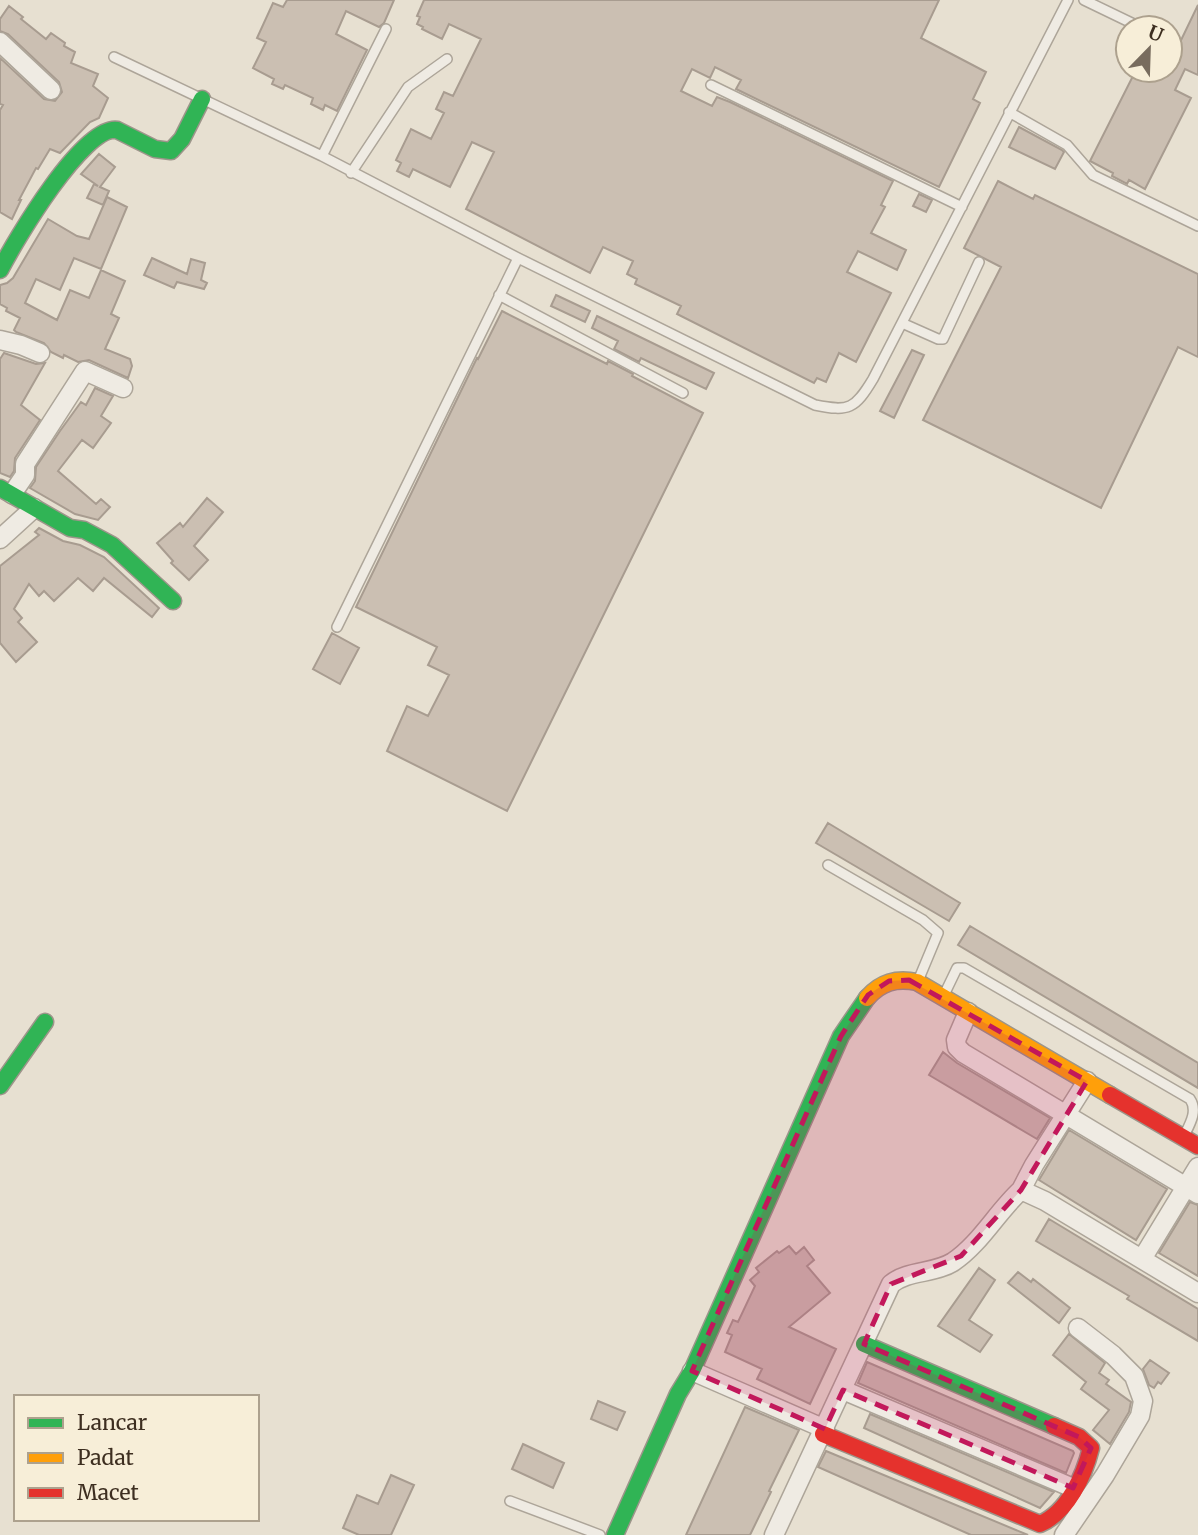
<svg xmlns="http://www.w3.org/2000/svg" width="1198" height="1535" viewBox="0 0 1198 1535" font-family="Merriweather,serif">
<style>
.building{fill:#cbbfb2;stroke:#a89c90;stroke-width:2}
.lines{fill:none;stroke-linecap:round;stroke-linejoin:round}
.lane-casing{stroke:#ada599;stroke-width:12}
.street-casing{stroke:#ada599;stroke-width:21}
.fast-casing{stroke:#9c958a;stroke-width:19}
.slow-casing{stroke:#9c958a;stroke-width:19}
.jam-casing{stroke:#9c958a;stroke-width:19}
.lane{stroke:#efebe3;stroke-width:9}
.street{stroke:#efebe3;stroke-width:18}
.fast{stroke:#30b455;stroke-width:16}
.slow{stroke:#ff9f0a;stroke-width:16}
.jam{stroke:#e5322d;stroke-width:16}
.marked{fill:#c2185b;fill-opacity:0.2;stroke:#c2185b;stroke-width:5;stroke-dasharray:14 9;stroke-linejoin:round}
</style>
<rect width="100%" height="100%" fill="#e7e0d1"/>
<path class="building" d="M287,0H394L384,23L379,27L346,11L336,34L367,50L337,111L325,105L323,110L311,104L313,98L285,85L283,89L272,84L274,79L253,68L266,42L257,38L273,3L283,7Z
M424,0H939L921,38L986,72L973,99L980,103L939,187L736,89L741,80L715,67L710,78L692,69L681,91L712,106L717,97L730,102L893,181L881,205L885,207L871,233L906,250L897,270L858,251L847,272L891,293L856,362L839,353L826,382L817,378L814,383L677,314L681,306L635,284L637,279L627,274L633,261L603,247L590,273L466,209L494,152L472,142L450,187L413,169L409,177L397,171L401,163L396,160L411,129L431,139L444,113L436,109L444,92L453,96L481,39L449,24L442,39L422,29L423,27L417,24L420,17L417,16Z
M1198,5V75L1185,69L1175,90L1191,98L1145,189L1129,180L1127,184L1112,176L1113,173L1090,161L1136,70H1170V63Z
M9,6L23,17L21,19L46,39L51,33L65,43L64,46L75,52L71,63L98,74L93,86L108,98L99,118L90,122L60,153L50,149L38,169L36,168L19,200H21L12,219L0,212V110L3,105L0,104V58L44,99L55,101L62,92L59,82L8,34L0,31V19Z
M1019,127L1062,150L1064,152L1055,169L1009,147Z
M99,154L115,167L100,187L109,191L103,205L87,198L94,184L98,186L81,174Z
M998,181L1033,199L1035,195L1198,274V357L1178,347L1101,508L923,420L1001,267L964,248Z
M919,194L932,200L926,212L913,206Z
M107,197L127,207L101,269L74,258L60,290L36,279L25,303L57,320L70,290L89,298L101,270L125,281L111,314L119,318L105,349L130,359L132,366L128,378L89,360L78,362L64,355L63,358L51,352L44,343L16,332L14,330L20,318L6,311L7,308L0,304V285L7,283L13,278L48,219L77,236L89,239Z
M152,258L187,274L191,259L205,263L201,280L207,283L204,289L177,282L174,288L144,275Z
M556,295L590,311L585,322L551,306Z
M502,311L607,364L608,361L633,374L632,376L703,413L507,811L387,751L407,706L428,716L449,675L428,665L437,647L356,607L477,358L478,359Z
M597,316L714,373L706,389L641,358L639,362L614,349L618,341L592,328Z
M912,350L924,355L894,418L880,411Z
M4,353L36,364L45,363L21,405L40,420L15,458L14,471L10,477L0,473V359Z
M95,388L113,396L101,416L111,423L93,448L82,440L58,471L96,504L101,499L110,507L98,520L75,514L30,488L35,481L36,467L60,431L81,402L86,405Z
M207,498L223,512L194,546L208,560L189,580L171,563L173,561L157,543L180,523L183,527Z
M39,528L63,541L80,545L104,557L159,608L152,617L104,578L93,591L78,578L54,601L44,591L39,596L29,584L14,609L22,618L18,622L37,642L16,662L0,643V566L39,535L35,532Z
M332,633L359,648L340,684L313,669Z
M828,823L960,903L949,921L816,843Z
M970,926L1198,1063V1088L958,945Z
M943,1052L957,1063L1050,1118L1037,1139L929,1075Z
M1069,1130L1167,1189L1136,1240L1039,1180Z
M1190,1202L1198,1205V1276L1159,1253Z
M1049,1219L1198,1309V1341L1127,1299L1129,1296L1036,1241Z
M789,1246L796,1254L804,1247L814,1260L807,1266L830,1293L789,1327L836,1349L810,1404L757,1379L762,1369L725,1352L732,1335L727,1333L733,1320L738,1322L755,1286L750,1280L759,1272L756,1268L777,1251L779,1253Z
M979,1268L995,1280L969,1320L992,1335L980,1352L938,1326Z
M1018,1272L1031,1282L1033,1279L1070,1308L1059,1323L1008,1283Z
M1069,1334L1105,1363L1099,1373L1109,1380L1106,1384L1131,1402L1129,1412L1110,1444L1093,1430L1109,1410L1081,1389L1086,1382L1053,1355Z
M1150,1360L1169,1373L1161,1384L1158,1382L1154,1388L1149,1385L1143,1369Z
M867,1362L1073,1451L1074,1453L1066,1473L858,1383Z
M598,1401L625,1412L617,1430L591,1419Z
M745,1407L799,1430L769,1491L771,1492L750,1535H686Z
M870,1414L1054,1492L1040,1508L864,1428Z
M523,1444L564,1463L553,1488L512,1469Z
M826,1451L1028,1535H971L818,1467Z
M391,1475L414,1485L391,1535H359L343,1528L357,1495L378,1504Z"/>
<g class="lines">
<g class="lane-casing">
<path id="lane" d="M1084,0L1142,28
M114,57L322,156L518,258L815,405C849,412 855,409 873,379L1068,0
M711,85L962,207
M1009,112L1067,145L1093,175L1198,226
M322,156L386,29
M351,173L408,87L447,59
M499,295L683,393
M902,323L938,339H943L979,262
M337,627L518,258
M828,865L923,920L938,933L918,981
M944,995L957,968H964L1190,1099C1198,1111 1190,1124 1184,1136
M510,1501L600,1535"/>
</g>
<g class="street-casing">
<path id="street" d="M0,42L51,90
M0,340L21,345L40,353
M12,494L25,475V464L85,371L123,388
M0,539L34,508
M968,1012L956,1040L957,1047L963,1053L1198,1194
M1021,1190L1034,1165L1087,1081
M1142,1259L1198,1167
M692,1371L825,1429
M843,1390L1073,1488
M774,1535L891,1284C908,1270 934,1274 953,1262C980,1244 997,1212 1021,1190L1045,1201L1198,1293
M1064,1535L1105,1475L1140,1416L1143,1401L1134,1376L1113,1355L1078,1328"/>
</g>
<g class="fast-casing">
<path id="fast" d="M0,270C15,241 83,125 117,130L155,149L171,151L182,139L202,99
M0,488L70,528L84,530L112,545L173,601
M0,1086L45,1022
M864,1344L1054,1426
M615,1535L678,1394L692,1371L841,1036L867,998"/>
</g>
<g class="slow-casing">
<path id="slow" d="M867,998C881,982 896,978 917,982L1110,1095"/>
</g>
<g class="jam-casing">
<path id="jam" d="M1110,1095L1198,1146
M823,1434L1040,1524C1068,1512 1084,1476 1091,1448L1079,1437L1054,1426"/>
</g>
<use href="#lane" class="lane"/>
<use href="#street" class="street"/>
<use href="#fast" class="fast"/>
<use href="#slow" class="slow"/>
<use href="#jam" class="jam"/>
</g>
<path class="marked" d="M909,980L1087,1081L1021,1190L961,1256L891,1284L864,1344L1079,1437L1091,1448L1073,1488L843,1390L825,1429L692,1371L841,1036L868,995L889,981Z"/>
<rect x="14" y="1395" width="245" height="126" fill="#f7eed8" stroke="#ada18e" stroke-width="2"/>
<rect x="28" y="1418" width="35" height="10" fill="#30b455" stroke="#ada18e" stroke-width="2"/>
<text x="77" y="1430" font-size="21" fill="#3d2e20">Lancar</text>
<rect x="28" y="1453" width="35" height="10" fill="#ff9f0a" stroke="#ada18e" stroke-width="2"/>
<text x="77" y="1465" font-size="21" fill="#3d2e20">Padat</text>
<rect x="28" y="1488" width="35" height="10" fill="#e5322d" stroke="#ada18e" stroke-width="2"/>
<text x="77" y="1500" font-size="21" fill="#3d2e20">Macet</text>
<g transform="translate(1149 49) rotate(23)"><circle r="33" fill="#f7eed8" stroke="#ada18e" stroke-width="2"/>
<path d="M0-5L12 26L0 18L-12 26Z" fill="#786c5e"/>
<text y="-10" font-size="19" font-weight="bold" text-anchor="middle" fill="#3d2e20">U</text>
</g>
</svg>
